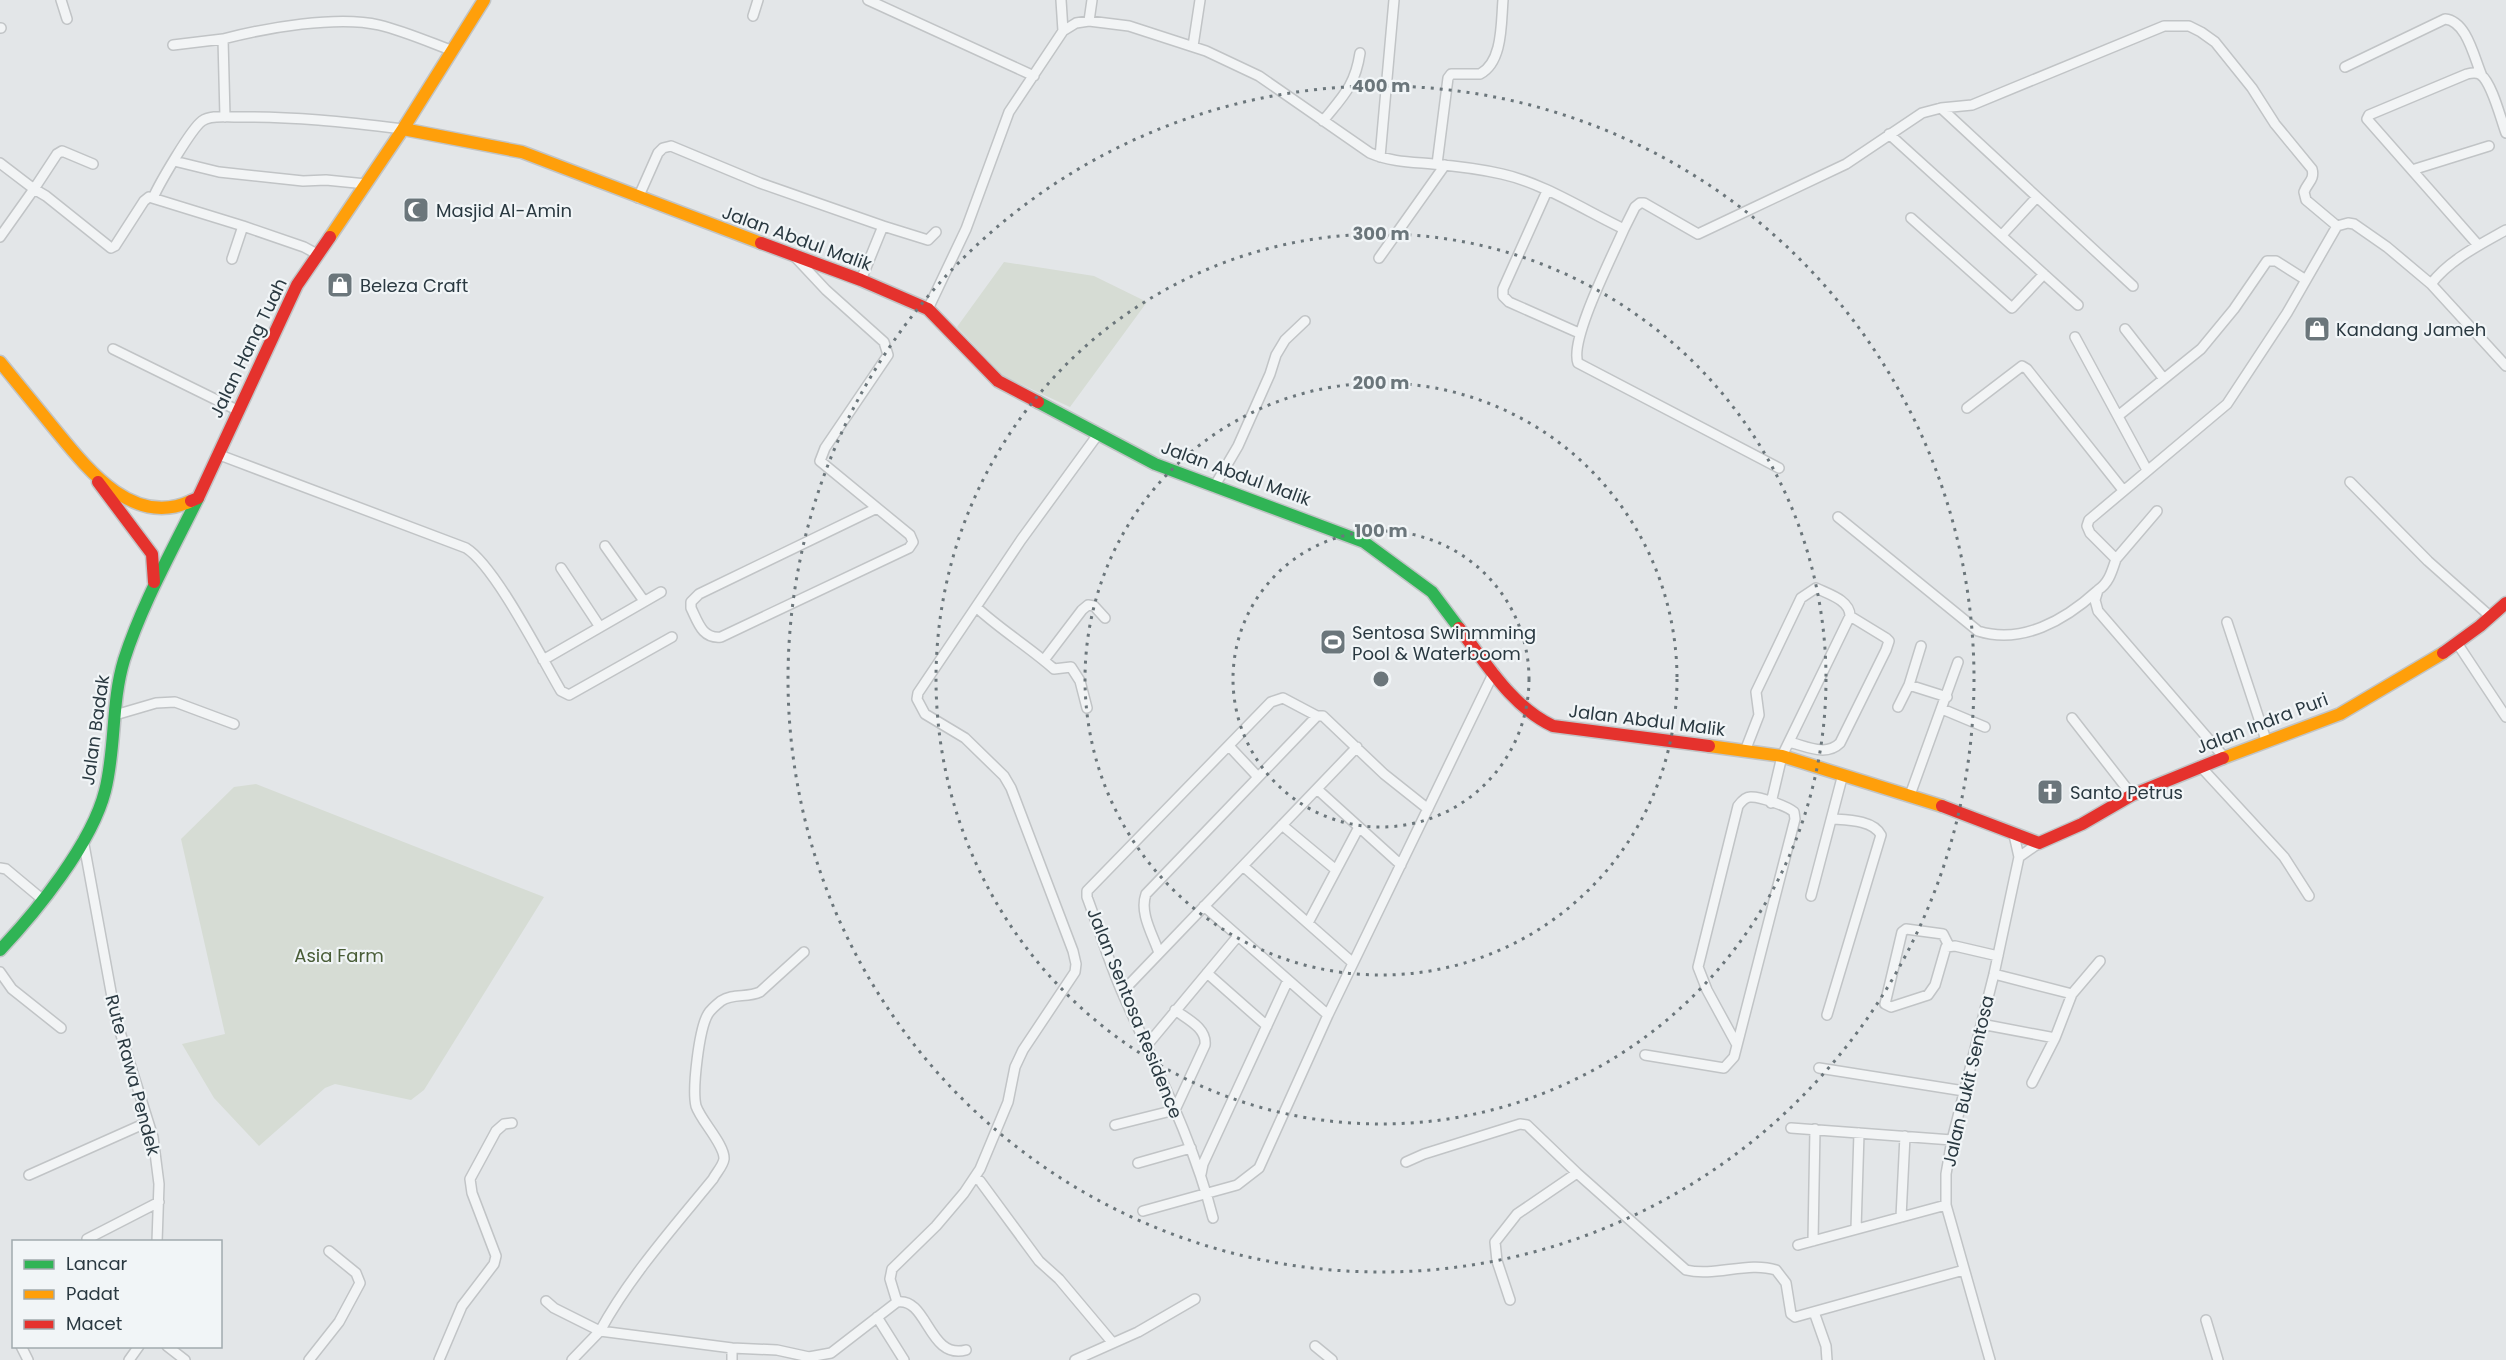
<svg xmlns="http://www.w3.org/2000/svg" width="2506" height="1360" viewBox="0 0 2506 1360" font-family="Poppins,sans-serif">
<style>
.green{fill:#d6dcd4}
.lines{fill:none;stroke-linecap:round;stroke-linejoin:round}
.street-casing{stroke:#c1c4c6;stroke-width:12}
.fast-casing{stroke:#c1c4c6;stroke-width:15}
.slow-casing{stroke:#c1c4c6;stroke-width:15}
.jam-casing{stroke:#c1c4c6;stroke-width:15}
.street{stroke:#f2f4f5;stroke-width:9}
.fast{stroke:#30b455;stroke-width:12}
.slow{stroke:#ff9f0a;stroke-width:12}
.jam{stroke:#e5322d;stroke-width:12}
.ring{fill:none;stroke:#6b767b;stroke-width:3;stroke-dasharray:3 6}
.labels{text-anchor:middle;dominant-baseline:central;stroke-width:4.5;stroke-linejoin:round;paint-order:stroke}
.poi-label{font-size:18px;fill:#2a3941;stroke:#f1f5f7;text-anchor:start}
.street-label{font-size:18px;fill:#2a3941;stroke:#f1f5f7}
.park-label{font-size:18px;fill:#495d37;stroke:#f1f5f7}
.centre{fill:#6b767b;stroke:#f1f5f7;stroke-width:3}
.ring-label{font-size:18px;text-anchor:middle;font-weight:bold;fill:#6b767b;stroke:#f1f5f7;stroke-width:4.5;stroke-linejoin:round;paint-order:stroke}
</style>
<rect width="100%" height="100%" fill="#e3e6e8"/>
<path class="green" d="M1004,262L1094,276L1147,302L1070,407L1003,376L957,327Z
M256,784L544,897L424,1090L411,1100L335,1084L325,1088L259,1146L214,1098L182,1044L225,1034L181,839L234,787Z"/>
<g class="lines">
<g class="street-casing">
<path id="street" d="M61,0L67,19
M868,0L1034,76
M1061,0L1063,31
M753,16L758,0
M1089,21L1092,0
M0,28H1
M173,45L223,39
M1193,46L1200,0
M2345,67L2445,19C2467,21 2474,58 2482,76
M1941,108L2133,286
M225,117L223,39C265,28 338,15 379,25C404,31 429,42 453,51
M1323,121C1343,96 1355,86 1360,53
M1889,134L2078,305
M1380,157L1394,0
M174,161L219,172L303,181L326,180L366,184
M0,163L34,189L57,154L62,151L93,164
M1437,164L1448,78L1451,74H1480C1503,62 1501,23 1503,0
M2412,170L2489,146
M1547,191L1503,289V296L1509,302L1579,333
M153,198C159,184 191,129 202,121C210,115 224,117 234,117C291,116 346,122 403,129
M638,198L658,153L663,148L671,146L760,183L883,226L861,280
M1911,218L2012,308L2044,274
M883,226L928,240L936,232
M1624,229C1613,255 1569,340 1578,363L1779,468
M2002,235L2036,198
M0,237L34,189L46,196L111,248L115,246L144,201L149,197L243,226L304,247L317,254
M2478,245L2367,119L2369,115L2467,74C2471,73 2477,72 2481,75C2492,83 2501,120 2506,133
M796,258L826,290L884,342L888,355L825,448L820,461L910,535L913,542L909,548L721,637C702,639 698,622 691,608V602L699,594L877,508
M1379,258L1445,165
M232,259L243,226
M2431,284C2449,260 2481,244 2506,230
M928,309L966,229L1009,112L1063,31L1076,23L1089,21L1129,26L1206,51L1259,76L1370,153C1391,162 1411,162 1433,164C1456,166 1480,169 1502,174C1543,183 1586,211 1624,229L1635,207L1640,203H1644L1698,234L1846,164L1922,113L1941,108L1972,105L2164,26H2189L2201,32L2215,42L2252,88L2275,124L2312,169C2315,180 2307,183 2304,192L2306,200L2337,226
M2125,329L2164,379
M2075,337L2147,470
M113,349L237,410
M1967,408L2022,366L2027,369L2123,490
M2118,416L2201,349L2234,309L2267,261H2276L2306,280
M217,454L466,548C495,566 541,657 561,691L569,695L672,637
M2350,482L2428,561L2491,617
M1214,487L1238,446L1270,374L1276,355L1285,340L1305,321
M1838,517L1978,631C2022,645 2065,620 2097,591
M605,546L644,601
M2116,559L2157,511
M561,568L600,627
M976,607C1001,630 1029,647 1054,669L1071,667L1080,681L1087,708
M2227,622L2266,740
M2457,643L2506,717
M1921,646L1909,685L1947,697
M543,660L661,592
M1044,660L1082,610L1088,605L1094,606L1105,618
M1898,707L1909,685
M1942,709L1985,727
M115,715L156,703L175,702L234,724
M2072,718L2132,795
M1789,742C1806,746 1826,757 1840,743L1886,650L1889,641L1886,638L1850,616
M1229,746L1258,777
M1745,751L1759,715L1756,692L1801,598L1816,588C1828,594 1850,600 1850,616L1782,756L1771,803
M2224,757L2098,611L2095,600L2098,590C2109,583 2112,571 2116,559L2090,533L2087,526L2089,520L2227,404L2287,313L2337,226L2348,223L2354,224L2387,247L2431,284L2506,366
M2200,766L2284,857L2309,896
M1317,789L1401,865
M1910,795L1958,662
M1282,825L1336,870
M83,839L116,1019L153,1137L159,1184L157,1242
M2019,857L2039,843
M1243,866L1353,963
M0,868L6,869L42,899
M1811,896L1843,774
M1204,906L1328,1015
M1308,923L1359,827
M1949,946L1943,934L1906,929L1902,932L1885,1004L1891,1007L1928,995L1935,985L1946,947L1955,946L1998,956
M804,952L760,992C747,998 733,993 721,1001C716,1005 711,1009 708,1014C699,1029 692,1089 696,1106C701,1121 725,1145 724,1159C723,1166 716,1173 713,1179C673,1228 630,1276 600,1331L732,1348L777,1350L809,1357L831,1353L897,1302L890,1279L892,1269L936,1226L964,1193L980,1169L1008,1102L1015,1067L1023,1050L1075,972L1076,964L1073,951L1011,788L1004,776L965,738L925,714L917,699L918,693L1021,540L1099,433
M1159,953C1153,935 1139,913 1146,894L1317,716H1323L1384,774L1428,809
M0,972L12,989L61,1028
M1207,973L1267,1026
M1994,974L2072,994
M1122,992L1357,747
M1827,1015L1881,835C1873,820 1848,820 1833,819
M1981,1024L2055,1038
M1148,1044L1238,936
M1645,1055L1724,1068L1734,1057L1795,819L1794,812C1787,806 1759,796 1750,797C1745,797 1741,802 1738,806L1698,967L1707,990L1737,1045
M1819,1068L1964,1091
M2032,1083L2055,1038L2072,994L2100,961
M1115,1125L1175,1110L1205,1045C1207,1028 1187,1019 1175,1010
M1791,1128L1952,1140
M1406,1162L1424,1154L1520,1124L1527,1125L1577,1173L1686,1270C1715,1277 1748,1261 1776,1270L1786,1283L1791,1314L1795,1317L1964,1270
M1138,1163L1191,1148
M1201,1174L1203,1164L1288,980
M29,1175L148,1122
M974,1178L980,1181L1039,1261L1059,1279L1112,1342
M1143,1211L1237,1185L1259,1168L1328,1015L1494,672
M1901,1217L1905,1136
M1213,1218C1193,1139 1155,1067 1122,992C1109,962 1099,929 1087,897V891L1271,702L1283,698L1317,716
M1856,1229L1859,1133
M87,1239L159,1202
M1813,1241L1815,1129
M1798,1245L1946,1205
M1510,1300L1497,1261L1495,1242L1517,1214L1577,1173
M546,1301L554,1308L600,1331L572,1360
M897,1302C928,1297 928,1360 966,1350
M1814,1312L1826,1346L1827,1360
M877,1317L904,1360
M2206,1320L2218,1360
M21,1346L28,1360
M167,1346L185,1360
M1315,1346L1332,1360
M732,1348V1360
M129,1360L139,1346
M309,1360L339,1322L360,1283L356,1273L329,1251
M439,1360L462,1306L494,1264L496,1256L472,1193L470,1179L496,1131L504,1124L512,1123
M1075,1360L1138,1332L1195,1299
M1990,1360L1946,1205V1174L1952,1140L1994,974L2019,857L2014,835"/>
</g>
<g class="fast-casing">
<path id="fast" d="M1038,402L1155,464L1364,542L1432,592L1459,628
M0,950C37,911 92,843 105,791C116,748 111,703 124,660C142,604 172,551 198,498"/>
</g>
<g class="slow-casing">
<path id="slow" d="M403,129L522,152L761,243
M330,237L403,129L484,0
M0,362C18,384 35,405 53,427C85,466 132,529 191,501
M1709,746L1782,756L1942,806
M2223,758L2340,714L2443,653"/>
</g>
<g class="jam-casing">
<path id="jam" d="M761,243L861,280L928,309L998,381L1038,402
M98,482L152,554L154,582
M191,501L198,498L297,285L330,237
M1459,628C1486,663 1512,707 1553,726L1709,746
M2443,653L2480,626L2506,603
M1942,806L2039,843L2082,824L2132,795L2223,758"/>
</g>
<use href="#street" class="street"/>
<use href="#fast" class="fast"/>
<use href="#slow" class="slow"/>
<use href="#jam" class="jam"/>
</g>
<g class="ring">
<circle cx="1381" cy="679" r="148"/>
<circle cx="1381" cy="679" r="296"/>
<circle cx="1381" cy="679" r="445"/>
<circle cx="1381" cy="679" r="593"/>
</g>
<defs>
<g id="mosque-square" transform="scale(1.35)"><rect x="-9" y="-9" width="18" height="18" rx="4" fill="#6b767b" stroke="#f1f5f7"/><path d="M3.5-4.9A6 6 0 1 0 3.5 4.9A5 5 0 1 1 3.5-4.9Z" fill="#fff"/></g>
<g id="shop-square" transform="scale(1.35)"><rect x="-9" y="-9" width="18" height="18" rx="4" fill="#6b767b" stroke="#f1f5f7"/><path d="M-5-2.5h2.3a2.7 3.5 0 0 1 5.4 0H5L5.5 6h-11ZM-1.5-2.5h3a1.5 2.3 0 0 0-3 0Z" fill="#fff"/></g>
<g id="stadium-square" transform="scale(1.35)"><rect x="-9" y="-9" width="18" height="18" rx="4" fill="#6b767b" stroke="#f1f5f7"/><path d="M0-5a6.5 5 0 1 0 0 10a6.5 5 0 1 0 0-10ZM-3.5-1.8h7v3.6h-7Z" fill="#fff"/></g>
<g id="church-square" transform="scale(1.35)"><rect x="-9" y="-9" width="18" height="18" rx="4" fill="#6b767b" stroke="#f1f5f7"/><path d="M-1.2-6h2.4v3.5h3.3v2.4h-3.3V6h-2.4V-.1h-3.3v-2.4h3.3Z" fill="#fff"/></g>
</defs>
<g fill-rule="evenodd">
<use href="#mosque-square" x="416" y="210"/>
<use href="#shop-square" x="340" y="285"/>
<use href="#shop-square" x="2317" y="329"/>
<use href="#stadium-square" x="1333" y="642"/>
<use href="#church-square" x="2050" y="792"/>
</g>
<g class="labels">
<g class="poi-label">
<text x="436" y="210">Masjid Al-Amin</text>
<text x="360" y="285">Beleza Craft</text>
<text x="2336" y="329">Kandang Jameh</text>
<text x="1352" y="632">Sentosa Swinmming<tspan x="1352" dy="21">Pool &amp; Waterboom</tspan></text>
<text x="2070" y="792">Santo Petrus</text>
</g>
<g class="street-label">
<text transform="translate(797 238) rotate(20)">Jalan Abdul Malik</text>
<text transform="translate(248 348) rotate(-64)">Jalan Hang Tuah</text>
<text transform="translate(1236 473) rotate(20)">Jalan Abdul Malik</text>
<text transform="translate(1647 720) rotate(7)">Jalan Abdul Malik</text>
<text transform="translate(2262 723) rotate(-21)">Jalan Indra Puri</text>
<text transform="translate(95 730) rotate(-82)">Jalan Badak</text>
<text transform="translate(1135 1013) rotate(68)">Jalan Sentosa Residence</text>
<text transform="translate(133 1075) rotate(75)">Rute Rawa Pendek</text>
<text transform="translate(1968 1081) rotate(-77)">Jalan Bukit Sentosa</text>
</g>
<g class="park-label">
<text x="339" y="955">Asia Farm</text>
</g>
</g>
<circle cx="1381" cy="679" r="9" class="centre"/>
<g class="ring-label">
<text x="1381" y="92">400 m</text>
<text x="1381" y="240">300 m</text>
<text x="1381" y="389">200 m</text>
<text x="1381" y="537">100 m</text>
</g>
<rect x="12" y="1240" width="210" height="108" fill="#f1f5f7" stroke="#a1aaae" stroke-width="1.5"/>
<rect x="24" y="1260" width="30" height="9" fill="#30b455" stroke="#a1aaae" stroke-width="1.5"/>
<text x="66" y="1270" font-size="18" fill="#2a3941">Lancar</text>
<rect x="24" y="1290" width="30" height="9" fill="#ff9f0a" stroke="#a1aaae" stroke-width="1.5"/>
<text x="66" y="1300" font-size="18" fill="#2a3941">Padat</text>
<rect x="24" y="1320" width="30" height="9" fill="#e5322d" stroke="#a1aaae" stroke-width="1.5"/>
<text x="66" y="1330" font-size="18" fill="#2a3941">Macet</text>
</svg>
